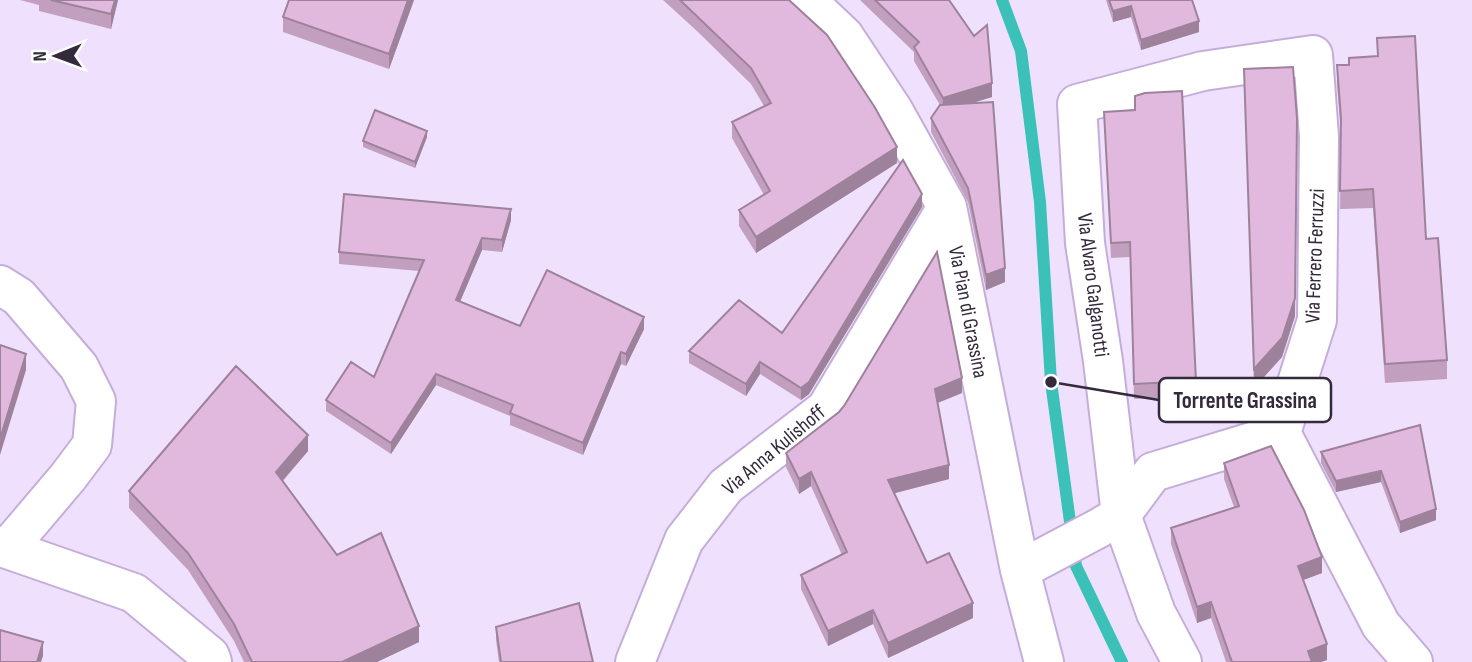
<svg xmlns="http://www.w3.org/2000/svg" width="1472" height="662" viewBox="0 0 1472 662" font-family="'Sofia Sans Condensed',sans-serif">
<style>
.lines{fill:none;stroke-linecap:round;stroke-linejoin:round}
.stream{stroke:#3cc1b8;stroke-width:12}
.street-casing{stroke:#c5adda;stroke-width:42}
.street{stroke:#fff;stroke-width:38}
.wall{fill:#c29fbf}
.shaded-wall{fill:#9e829b}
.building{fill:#e1b9de;stroke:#9e829b;stroke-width:2}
.labels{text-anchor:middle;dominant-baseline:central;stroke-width:5;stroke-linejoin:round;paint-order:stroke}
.street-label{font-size:21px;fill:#332a3c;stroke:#fff}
.leader{fill:none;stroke:#332a3c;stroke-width:2.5}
.callout-dot{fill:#332a3c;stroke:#fff;stroke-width:2.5}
.callout{fill:#fff;stroke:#332a3c;stroke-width:2.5}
.callout-label{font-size:23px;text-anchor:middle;font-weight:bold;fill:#332a3c}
</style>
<rect width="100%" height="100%" fill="#efe1fd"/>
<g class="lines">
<path class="stream" d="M1002,0L1021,51L1040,202L1051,382L1076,566L1122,662"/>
<g class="street-casing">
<path id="street" d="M806,0L844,36L893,110L947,207L1020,570L1044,662
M0,285L19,297L79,367L96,401L92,445L68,477L7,549L0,546
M1281,433L1381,625L1413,662
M7,549L134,593L210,656L212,662
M1020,570L1099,528L1121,515L1153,472L1281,433L1317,320L1319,137L1313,55L1203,71L1077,104L1085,243L1103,361L1121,515L1156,613L1182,662
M635,662L684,540L726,486L826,409L947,207"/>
</g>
<use href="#street" class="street"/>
</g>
<path class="wall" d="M20,0H118L111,29L39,11V5Z
M414,0L389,69L283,32V17Z
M663,0H789L897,163L756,253L739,226V210L764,195L732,138V122L764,106L751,84L698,32Z
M860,0H949L992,97L972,103L1005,282L986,290L968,202L931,132V118L940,105L914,61V52Z
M1106,0H1192L1199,32L1141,50L1131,17L1113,22Z
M1377,38L1426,239L1447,360V379L1385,383L1373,208L1340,209L1341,135L1337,84V65H1349L1377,56Z
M1244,69L1295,316L1282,357L1254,388Z
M1104,112L1196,381V397L1134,399L1130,257L1111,258Z
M427,137L415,168L363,147V141Z
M922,207L809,394L801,400L760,374L746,396L689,363V351L782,333Z
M511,220L502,252L482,250L460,302L520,326L644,329L626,366L621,364L583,455L510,425V416L436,385L391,454L326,411V400L374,377L419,271L339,264V252Z
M962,393L937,403L949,479L894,493L927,563L973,618L888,658L873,624L828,646L801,589V575L842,555L811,486L799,494L786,467V453Z
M1420,425L1436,520L1400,533L1381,482L1336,492L1321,463V452Z
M308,451L283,481L337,555L419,642L377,662H244L234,641L188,570L129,508V491Z
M1224,463L1322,573L1303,580L1327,660L1321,662H1226L1211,618L1197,623L1171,544V528L1234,507L1224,479Z
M496,627L593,662H499L496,640Z"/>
<path class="shaded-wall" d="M115,0H118L111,29V14Z
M408,0H414L389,69V54Z
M1131,6V17L1113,22V11Z
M1199,21V32L1141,50V40Z
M992,83V97L943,112V98Z
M427,131V137L415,168V162Z
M1297,138L1295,316L1282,357L1254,388V369Z
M897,147V163L756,253V237Z
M922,194V207L809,394L801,400V388Z
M511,209V220L502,252V240Z
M482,238V250L456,311V300Z
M1005,268V282L986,290V275Z
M644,317V329L626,366V354Z
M621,352V364L583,455V443Z
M26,354V370L0,455V439Z
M760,362V374L746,396V384Z
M436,374V385L391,454V443Z
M962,378V393L935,404V389Z
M308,435V451L276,488V472Z
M949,465V479L888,495V480Z
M1381,471V482L1336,492V481Z
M811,472V486L799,494V479Z
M1436,509V520L1400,533V522Z
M1322,557V573L1298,582V566Z
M1211,602V618L1197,623V607Z
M973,603V618L888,658V643Z
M873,610V624L828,646V631Z
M419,626V642L377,662H342Z
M43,642V656L41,662H37Z
M1327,644V660L1321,662H1308V651Z"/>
<path class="building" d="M51,0H115L111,14Z
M289,0H408L389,54L283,17Z
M680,0H789L827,35L874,106L897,147L756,237L739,210L770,191L732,122L771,103L751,68Z
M875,0H949L974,36L987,25L992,83L943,98L914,47L919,42Z
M1109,0H1192L1199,21L1141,40L1131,6L1113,11Z
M1415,36L1426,239L1438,238L1447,360L1385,364L1373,189L1340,191L1341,118L1337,65H1349V58L1378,56L1377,38Z
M1293,67L1297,119L1295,298L1282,338L1254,369L1244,69Z
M1182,91L1196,381L1134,384L1130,242L1111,243L1104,112L1135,110V96L1145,93Z
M993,102L1005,268L986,275L968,188L931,118L940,105Z
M375,110L427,131L415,162L363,141Z
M903,160L922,194L809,382L801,388L760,362L746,384L689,351L739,300L782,333Z
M344,194L511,209L502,240L482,238L456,300L520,326L547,270L644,317L626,354L621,352L583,443L510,413L513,405L436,374L391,443L326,400L351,362L374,377L424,260L339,252Z
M937,252L962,378L935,389L949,465L888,480L927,563L949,553L973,603L888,643L873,610L828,631L801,575L847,552L811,472L799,479L786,453L839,412L844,406Z
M0,345L26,354L0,439Z
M236,366L308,435L276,472L337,555L381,533L419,626L342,662H252L234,624L188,553L129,491Z
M1420,425L1436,509L1400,522L1381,471L1336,481L1321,452Z
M1271,446L1304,510L1322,557L1298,566L1327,644L1308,651L1312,662H1232L1211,602L1197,607L1171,528L1239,506L1224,463Z
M579,603L593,662H501L496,627Z
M0,630L43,642L37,662H0Z"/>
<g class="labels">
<g class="street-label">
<text transform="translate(1315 256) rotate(-88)">Via Ferrero Ferruzzi</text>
<text transform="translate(1093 285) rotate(83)">Via Alvaro Galganotti</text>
<text transform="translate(968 312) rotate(79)">Via Pian di Grassina</text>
<text transform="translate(774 450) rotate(-40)">Via Anna Kulishoff</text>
</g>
</g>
<path class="leader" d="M1051 382L1159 400"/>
<circle class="callout-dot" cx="1051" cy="382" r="7"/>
<rect class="callout" x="1159" y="378" width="172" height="44" rx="7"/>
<g class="callout-label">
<text x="1245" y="408">Torrente Grassina</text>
</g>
<g transform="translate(56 56) rotate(269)" stroke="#ffffff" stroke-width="5" paint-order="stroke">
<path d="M0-5L12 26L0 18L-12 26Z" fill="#332a3c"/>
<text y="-10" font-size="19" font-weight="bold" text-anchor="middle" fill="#332a3c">N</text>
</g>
</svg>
